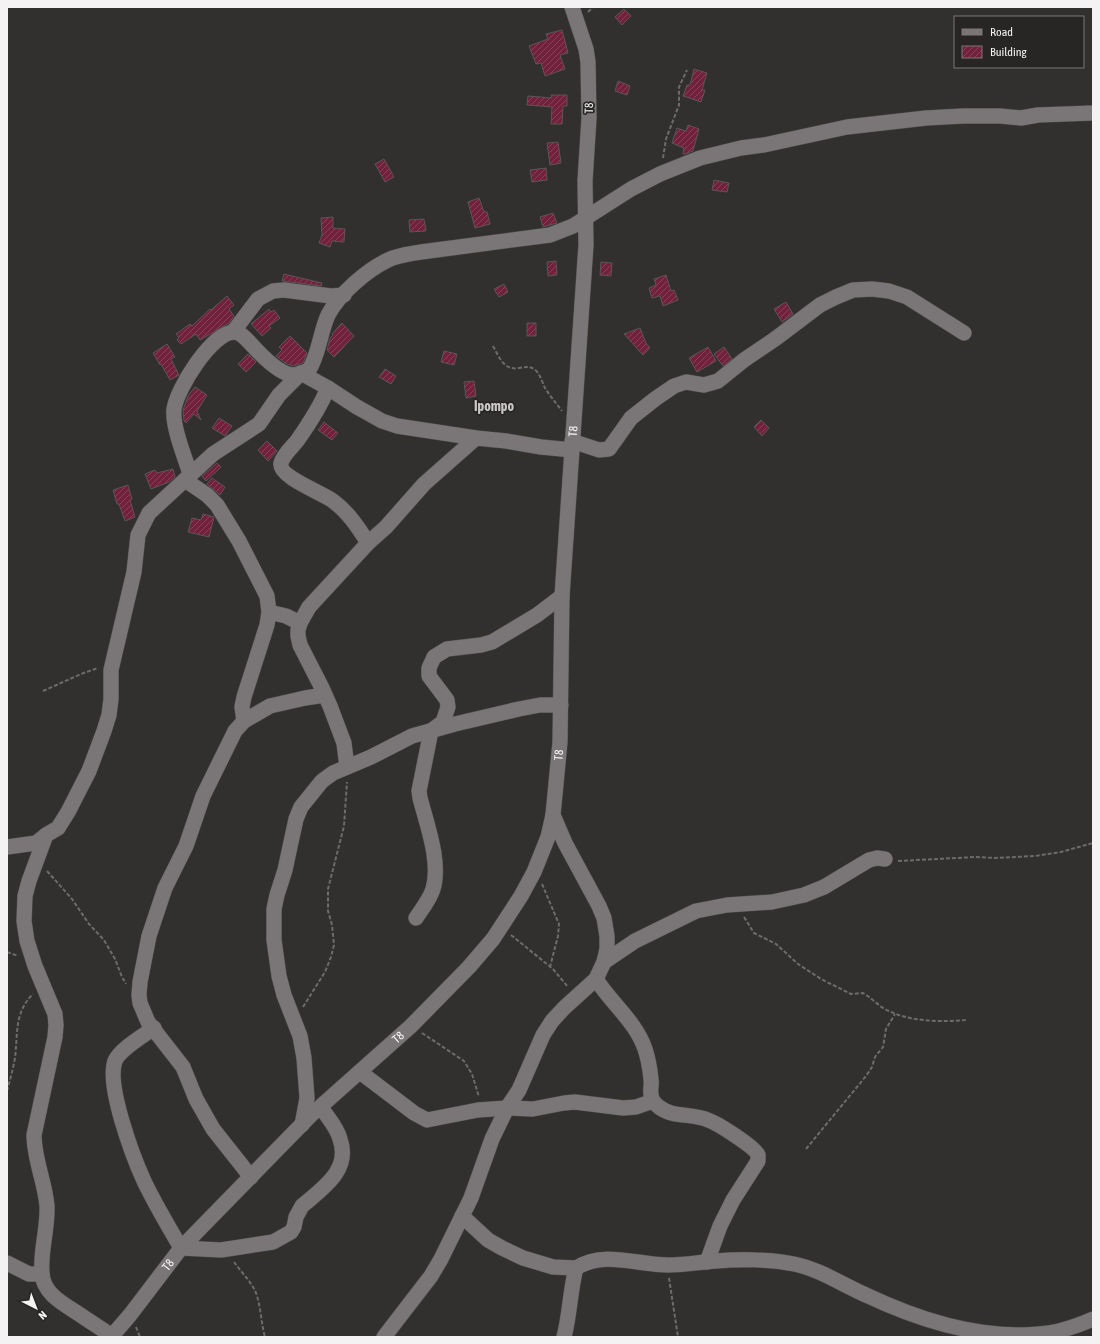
<svg xmlns="http://www.w3.org/2000/svg" width="1100" height="1344" viewBox="0 0 1100 1344" font-family="'Asap Condensed',sans-serif">
<style>
.building{fill:url(#building-hatch);stroke:#5a5657}
.lines{fill:none;stroke-linecap:round;stroke-linejoin:round}
.minor-casing{stroke:#4e4c4c;stroke-width:16}
.path{stroke:#6e6b6b;stroke-width:2;stroke-dasharray:4 2;stroke-linecap:butt}
.minor{stroke:#7a7677;stroke-width:15}
.labels{text-anchor:middle;dominant-baseline:central;stroke-width:3.5;stroke-linejoin:round;paint-order:stroke}
.street-label{font-size:12px;fill:#f4f2f2;stroke:#282525}
.quarter-label{font-size:14px;font-weight:bold;fill:#cbc7c7;stroke:#282525}
</style>
<defs>
<pattern id="building-hatch" width="6" height="6" patternUnits="userSpaceOnUse"><rect width="6" height="6" fill="#71213c"/><path d="M-1 1l2-2M0 6l6-6M5 7l2-2" fill="none" stroke="#864259"/></pattern>
</defs>
<rect width="100%" height="100%" fill="#322f2f"/>
<path class="building" d="M624,9L631,16L622,25L615,17Z
M562,30L568,53L560,55L565,69L545,76L541,63L536,64L529,46L548,39L546,34Z
M694,69L707,73L702,90H705L701,102L683,96L687,85H690Z
M618,81L630,86L627,95L615,91Z
M551,95H567V106H563L562,124H551L552,107L527,105L528,96L552,98Z
M688,125L699,129L693,151L685,154H683L684,148L672,143L677,128L686,131Z
M558,142L561,163L550,165L547,143Z
M384,159L394,177L385,182L375,164Z
M546,168L547,180L532,182L530,170Z
M714,180L729,183L727,192L712,190Z
M479,198L484,212H487L490,224L475,228L468,202Z
M553,213L557,223L543,227L540,217Z
M333,217V228L345,229L344,242L332,241L330,247L319,243L322,235L321,218Z
M424,219L426,231L410,232L409,220Z
M556,261L557,275L548,276L547,262Z
M601,262L612,263L611,276L600,275Z
M284,274L322,283L321,286L282,281Z
M666,275L671,291L674,290L678,300L663,306L660,296L652,298L649,288L656,285L654,279Z
M504,284L508,292L499,297L494,289Z
M227,296L234,305L229,309L234,316L229,323L200,340L196,334L181,344L177,340L179,338L176,334L190,324L192,326L210,309L211,310Z
M786,302L793,314L782,322L774,309Z
M269,309L271,312L274,310L280,318L269,326L271,328L262,336L251,324Z
M342,323L354,336L334,357L327,350L330,338L333,335L332,334Z
M527,323H536V336H527Z
M640,328L646,343L650,348L643,355L624,334Z
M290,336L307,353L303,363L293,366L285,363L276,356L282,350L279,347Z
M167,344L175,357L171,359L179,375L170,380L161,364L160,365L153,353Z
M708,347L716,361L697,372L689,358Z
M724,347L732,359L723,366L714,354Z
M444,351L457,354L454,365L441,362Z
M248,354L256,362L246,372L238,364Z
M385,369L396,376L391,384L379,377Z
M474,381L476,396L466,398L464,382Z
M195,387L207,395L197,411L201,420L194,414L186,423L184,421L183,410L188,396Z
M219,418L232,426L225,436L212,428Z
M761,420L769,428L762,436L754,427Z
M324,422L338,433L332,440L318,430Z
M267,441L277,451L268,461L258,450Z
M217,463L221,467L206,481L202,476Z
M173,469L175,477L169,482L151,489L145,474L155,470L157,473Z
M212,478L225,487L220,495L207,484Z
M128,485L132,499L130,500L135,517L125,521L119,504H117L113,490Z
M203,514L214,517L209,537L188,532L192,518L201,520Z"/>
<g class="lines">
<g class="minor-casing">
<g id="minor">
<path d="M233,332L258,299L273,291L284,290L331,296L344,295"/>
<path d="M301,373L328,388L357,407L382,421L397,426L476,438L506,441L541,447L572,450"/>
<path d="M328,388C320,407 309,424 297,441C292,447 283,455 281,463C278,477 323,493 333,501C348,512 358,527 368,543"/>
<path d="M572,441L599,450L609,449L631,418L655,399L674,386L686,382L704,385L718,381L744,360L775,339L820,305L836,297L853,290L872,289L889,291L907,297L964,333"/>
<path d="M190,474C185,457 172,427 174,409C177,389 211,333 234,332C241,332 246,339 251,344C260,354 278,373 292,375C298,375 304,372 309,370C319,354 320,333 328,315C339,294 367,270 388,260C398,255 410,254 421,252L550,235L573,226L631,189L660,174L700,158L741,148L764,145L847,127L926,118L963,116H1000L1021,118L1038,115L1093,113"/>
<path d="M185,480L207,495L217,505L239,541L267,596L269,612L267,625L244,697L242,707L244,721"/>
<path d="M269,612L286,616L300,623"/>
<path d="M347,767L344,743L330,706L322,688L300,645L298,636V630L300,623L309,607L368,543L386,527L424,484L476,438"/>
<path d="M7,847L36,843L46,835"/>
<path d="M416,918C422,909 430,899 433,889C441,862 427,825 420,798L419,791L431,731L443,722L448,707L447,700L429,676V668L434,657L447,649L481,645L492,642L537,615L562,596"/>
<path d="M604,962L635,941L696,911L727,905L772,902L804,895L824,887L869,860L877,858L885,859"/>
<path d="M596,979C611,1003 636,1022 645,1049C648,1058 650,1069 651,1079C652,1084 650,1089 651,1094C651,1099 655,1104 659,1107C673,1118 692,1113 708,1120C717,1123 755,1147 758,1155C758,1156 758,1159 758,1161L733,1200L720,1226L707,1262"/>
<path d="M154,1028C143,1036 120,1049 115,1061C106,1085 133,1157 144,1181C155,1204 168,1226 181,1248L221,1250L273,1242L291,1232L294,1227L296,1217L302,1206C323,1188 351,1170 340,1139C337,1127 327,1117 321,1107"/>
<path d="M360,1072L414,1113L427,1120L478,1110L507,1108L533,1109L564,1103L575,1102L623,1108L636,1107L653,1101"/>
<path d="M302,1125L307,1098L304,1058L300,1036L284,995L279,976L274,940V909L277,895L285,870L296,819L301,807L322,781L333,773L371,757L412,736L455,724L519,709L540,705H561"/>
<path d="M251,1177L213,1129L196,1099L183,1067L148,1022L140,1003L139,995L140,982L149,936L165,888L186,846L203,796L235,731L244,721L270,706L305,698L325,695"/>
<path d="M462,1216L488,1240L502,1248L523,1258L553,1267L576,1268"/>
<path d="M7,1263L29,1274H42"/>
<path d="M112,1336C102,1329 92,1323 82,1316C66,1305 43,1295 42,1273C40,1251 48,1229 47,1206C45,1182 34,1159 34,1135L55,1037L56,1025L55,1014L35,966L27,941L24,921L25,896L29,881L46,835L58,828L68,812L89,771L104,731L109,715L111,699V670L134,572L138,535L149,513L213,454L259,424L279,395L301,373"/>
<path id="s1" d="M111,1337L130,1315L181,1248L311,1115L411,1026L469,967L493,939L521,896L534,872L548,837L553,815L560,742L562,596L586,245L585,181L589,118L588,62L586,49L572,7"/>
<path d="M384,1337L431,1276L441,1259L471,1198L492,1139L507,1108L519,1090L543,1035L552,1021L564,1008L596,979L604,962L607,949V936L604,918L599,906L565,843L553,815"/>
<path d="M564,1337C570,1314 570,1291 576,1268C605,1250 636,1265 668,1265C684,1265 700,1262 716,1261C738,1259 772,1259 794,1264C819,1269 843,1285 866,1295C925,1323 993,1344 1059,1331C1070,1328 1082,1324 1093,1319"/>
</g>
</g>
<path class="path" d="M588,12L593,7
M663,158L666,139L679,105V87L687,70
M493,346C499,357 504,371 519,368C525,367 529,366 534,369C540,373 542,382 545,388C550,396 556,403 562,411
M43,691L81,674L98,668
M898,861L976,857L995,858L1035,856L1061,852L1093,843
M47,871L72,899L89,924L104,940L115,959L122,977L126,984
M542,884L559,924L558,936L550,967
M744,917L754,933L776,944L798,964L821,979L851,994L863,993C872,998 879,1007 889,1011C911,1022 942,1022 967,1020
M511,935L553,969L568,987
M7,952L18,956
M303,1007L325,972L331,957L334,945L332,925L328,911V889L344,826L347,782
M422,1033L464,1061L472,1074L479,1097
M7,1091C10,1080 13,1069 15,1058C18,1033 14,1013 33,994
M806,1149L866,1076L872,1067L875,1057L883,1047L886,1029L895,1014
M234,1262C241,1272 251,1281 256,1293C261,1307 261,1323 265,1337
M669,1278L678,1337
M136,1327L140,1337"/>
<use href="#minor" class="minor"/>
</g>
<g class="labels">
<g class="street-label">
<text transform="translate(589 108) rotate(-89)">T8</text>
<text stroke="none"><textPath href="#s1" startOffset="1076">T8</textPath></text>
<text stroke="none"><textPath href="#s1" startOffset="752">T8</textPath></text>
<text stroke="none"><textPath href="#s1" startOffset="416">T8</textPath></text>
<text stroke="none"><textPath href="#s1" startOffset="92">T8</textPath></text>
</g>
<g class="quarter-label">
<text x="494" y="406">Ipompo</text>
</g>
</g>
<rect width="1100" height="1344" fill="none" stroke="#f4f2f2" stroke-width="16"/>
<rect x="954" y="16" width="130" height="52" fill="#282525" stroke="#7a7777"/>
<rect x="962" y="29" width="20" height="6" fill="#7a7677" stroke="#7a7777"/>
<text x="990" y="36" font-size="12" fill="#f4f2f2">Road</text>
<rect x="962" y="46" width="20" height="12" fill="url(#building-hatch)" stroke="#7a7777"/>
<text x="990" y="56" font-size="12" fill="#f4f2f2">Building</text>
<g transform="translate(36 1308) rotate(138)" stroke="#282525" stroke-width="3" paint-order="stroke">
<path d="M0-3L7 15L0 10L-7 15Z" fill="#f4f2f2"/>
<text y="-6" font-size="11" font-weight="bold" text-anchor="middle" fill="#f4f2f2">N</text>
</g>
</svg>
